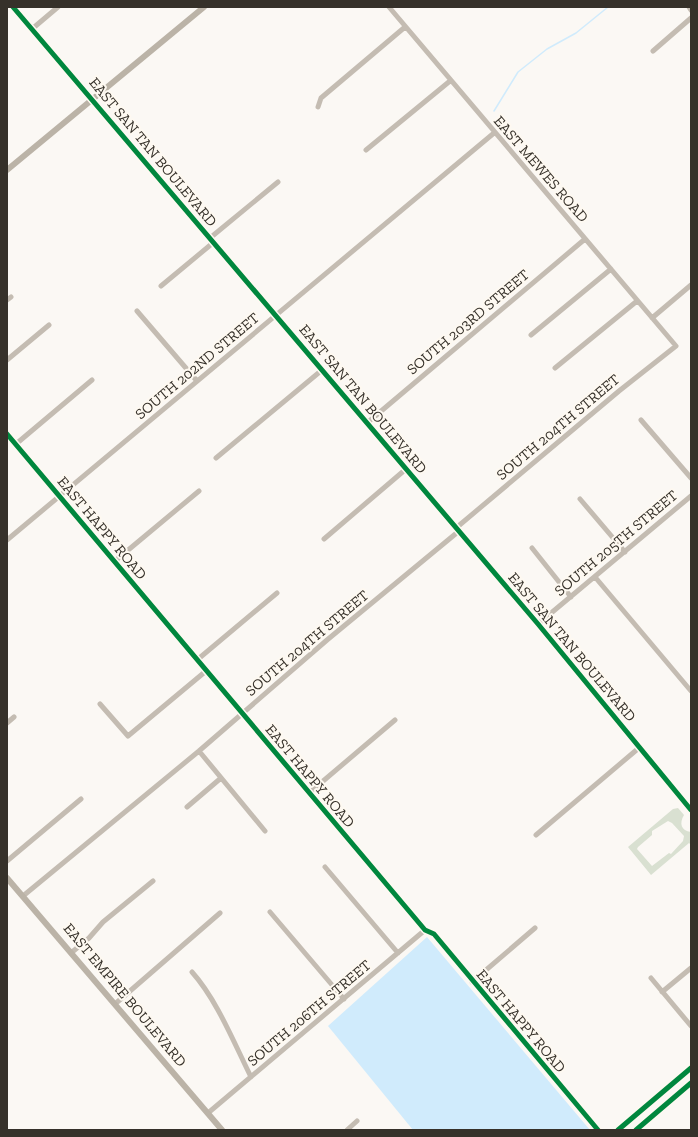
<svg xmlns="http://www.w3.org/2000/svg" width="698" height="1137" viewBox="0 0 698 1137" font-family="'Zilla Slab',serif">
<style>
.green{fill:#d9e0d1;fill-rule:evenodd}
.water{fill:#d0ebfc}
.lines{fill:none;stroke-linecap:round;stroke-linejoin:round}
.stream{stroke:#d0ebfc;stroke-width:1.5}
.minor{stroke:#c4bcb2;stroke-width:5}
.major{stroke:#bbb3a7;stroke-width:6}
.cycleway-casing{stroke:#fef9f1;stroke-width:8}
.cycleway{stroke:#00873e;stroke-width:5}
.labels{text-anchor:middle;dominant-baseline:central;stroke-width:4;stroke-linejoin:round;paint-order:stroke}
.street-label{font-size:15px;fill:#36312a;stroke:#fef9f1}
</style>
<rect width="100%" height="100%" fill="#fbf8f4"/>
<path class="green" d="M678,808L684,815C679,823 681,831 691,832V845L689,843L651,875L628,847L673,809ZM668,821L672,823L684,836L683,841L671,854L669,853L652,866L637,849L638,847L652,835V831Z"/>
<path class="water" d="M427,937L590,1130H413L328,1026Z"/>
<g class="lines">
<path class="stream" d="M494,111L518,72L547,49L576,33L608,7"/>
<path class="minor" d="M13,7L538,624L691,810
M389,7L676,346L619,391L456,528
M689,7L691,10
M32,29L58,7
M653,51L691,18
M318,107L321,98L405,27
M366,150L450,81
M210,238L278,182
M161,286L214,242
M7,300L11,297
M137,311L197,381
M652,318L691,285
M531,335L611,269
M7,360L49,325
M555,368L637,301
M641,420L691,478
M367,423L585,239
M7,434L425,930L434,934L598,1130
M16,444L92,380
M216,458L322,370
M580,499L625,552
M324,539L406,469
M7,540L494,133
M532,548L571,597
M115,561L199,491
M595,577L691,691
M538,624L691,496
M197,660L277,593
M100,704L128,736L206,671
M7,723L14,717
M199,751L265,831
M309,793L395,720
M187,807L221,778
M536,835L640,747
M7,861L81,799
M325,867L398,953
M23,896L199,751L327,640L459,531
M270,912L344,999
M71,953L89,938L103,922L153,881
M192,972C217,1000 234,1043 251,1077
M651,978L691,1026
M472,982L535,928
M662,992L691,968
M115,1004L220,913
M208,1113L425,930
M347,1130L357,1121"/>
<path class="major" d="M7,170L204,7
M7,878L222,1130
M618,1130L691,1068
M636,1130L691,1083"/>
<g class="cycleway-casing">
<path id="cycleway" d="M13,7L538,624L691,810
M7,434L425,930L434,934L598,1130
M618,1130L691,1068
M636,1130L691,1083"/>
</g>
<use href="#cycleway" class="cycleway"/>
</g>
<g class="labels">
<g class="street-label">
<text transform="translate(153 152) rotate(50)">EAST SAN TAN BOULEVARD</text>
<text transform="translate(541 169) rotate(49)">EAST MEWES ROAD</text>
<text transform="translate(468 322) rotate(-40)">SOUTH 203RD STREET</text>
<text transform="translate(197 366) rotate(-40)">SOUTH 202ND STREET</text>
<text transform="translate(363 399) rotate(50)">EAST SAN TAN BOULEVARD</text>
<text transform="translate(558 427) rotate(-40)">SOUTH 204TH STREET</text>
<text transform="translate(102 528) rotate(50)">EAST HAPPY ROAD</text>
<text transform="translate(616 543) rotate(-40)">SOUTH 205TH STREET</text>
<text transform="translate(307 643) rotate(-40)">SOUTH 204TH STREET</text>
<text transform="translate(572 647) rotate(50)">EAST SAN TAN BOULEVARD</text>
<text transform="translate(310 776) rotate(50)">EAST HAPPY ROAD</text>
<text transform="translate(125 995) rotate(50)">EAST EMPIRE BOULEVARD</text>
<text transform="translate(309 1013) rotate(-40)">SOUTH 206TH STREET</text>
<text transform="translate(521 1021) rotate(50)">EAST HAPPY ROAD</text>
</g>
</g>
<rect width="698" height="1137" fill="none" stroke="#36312a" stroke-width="16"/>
</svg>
